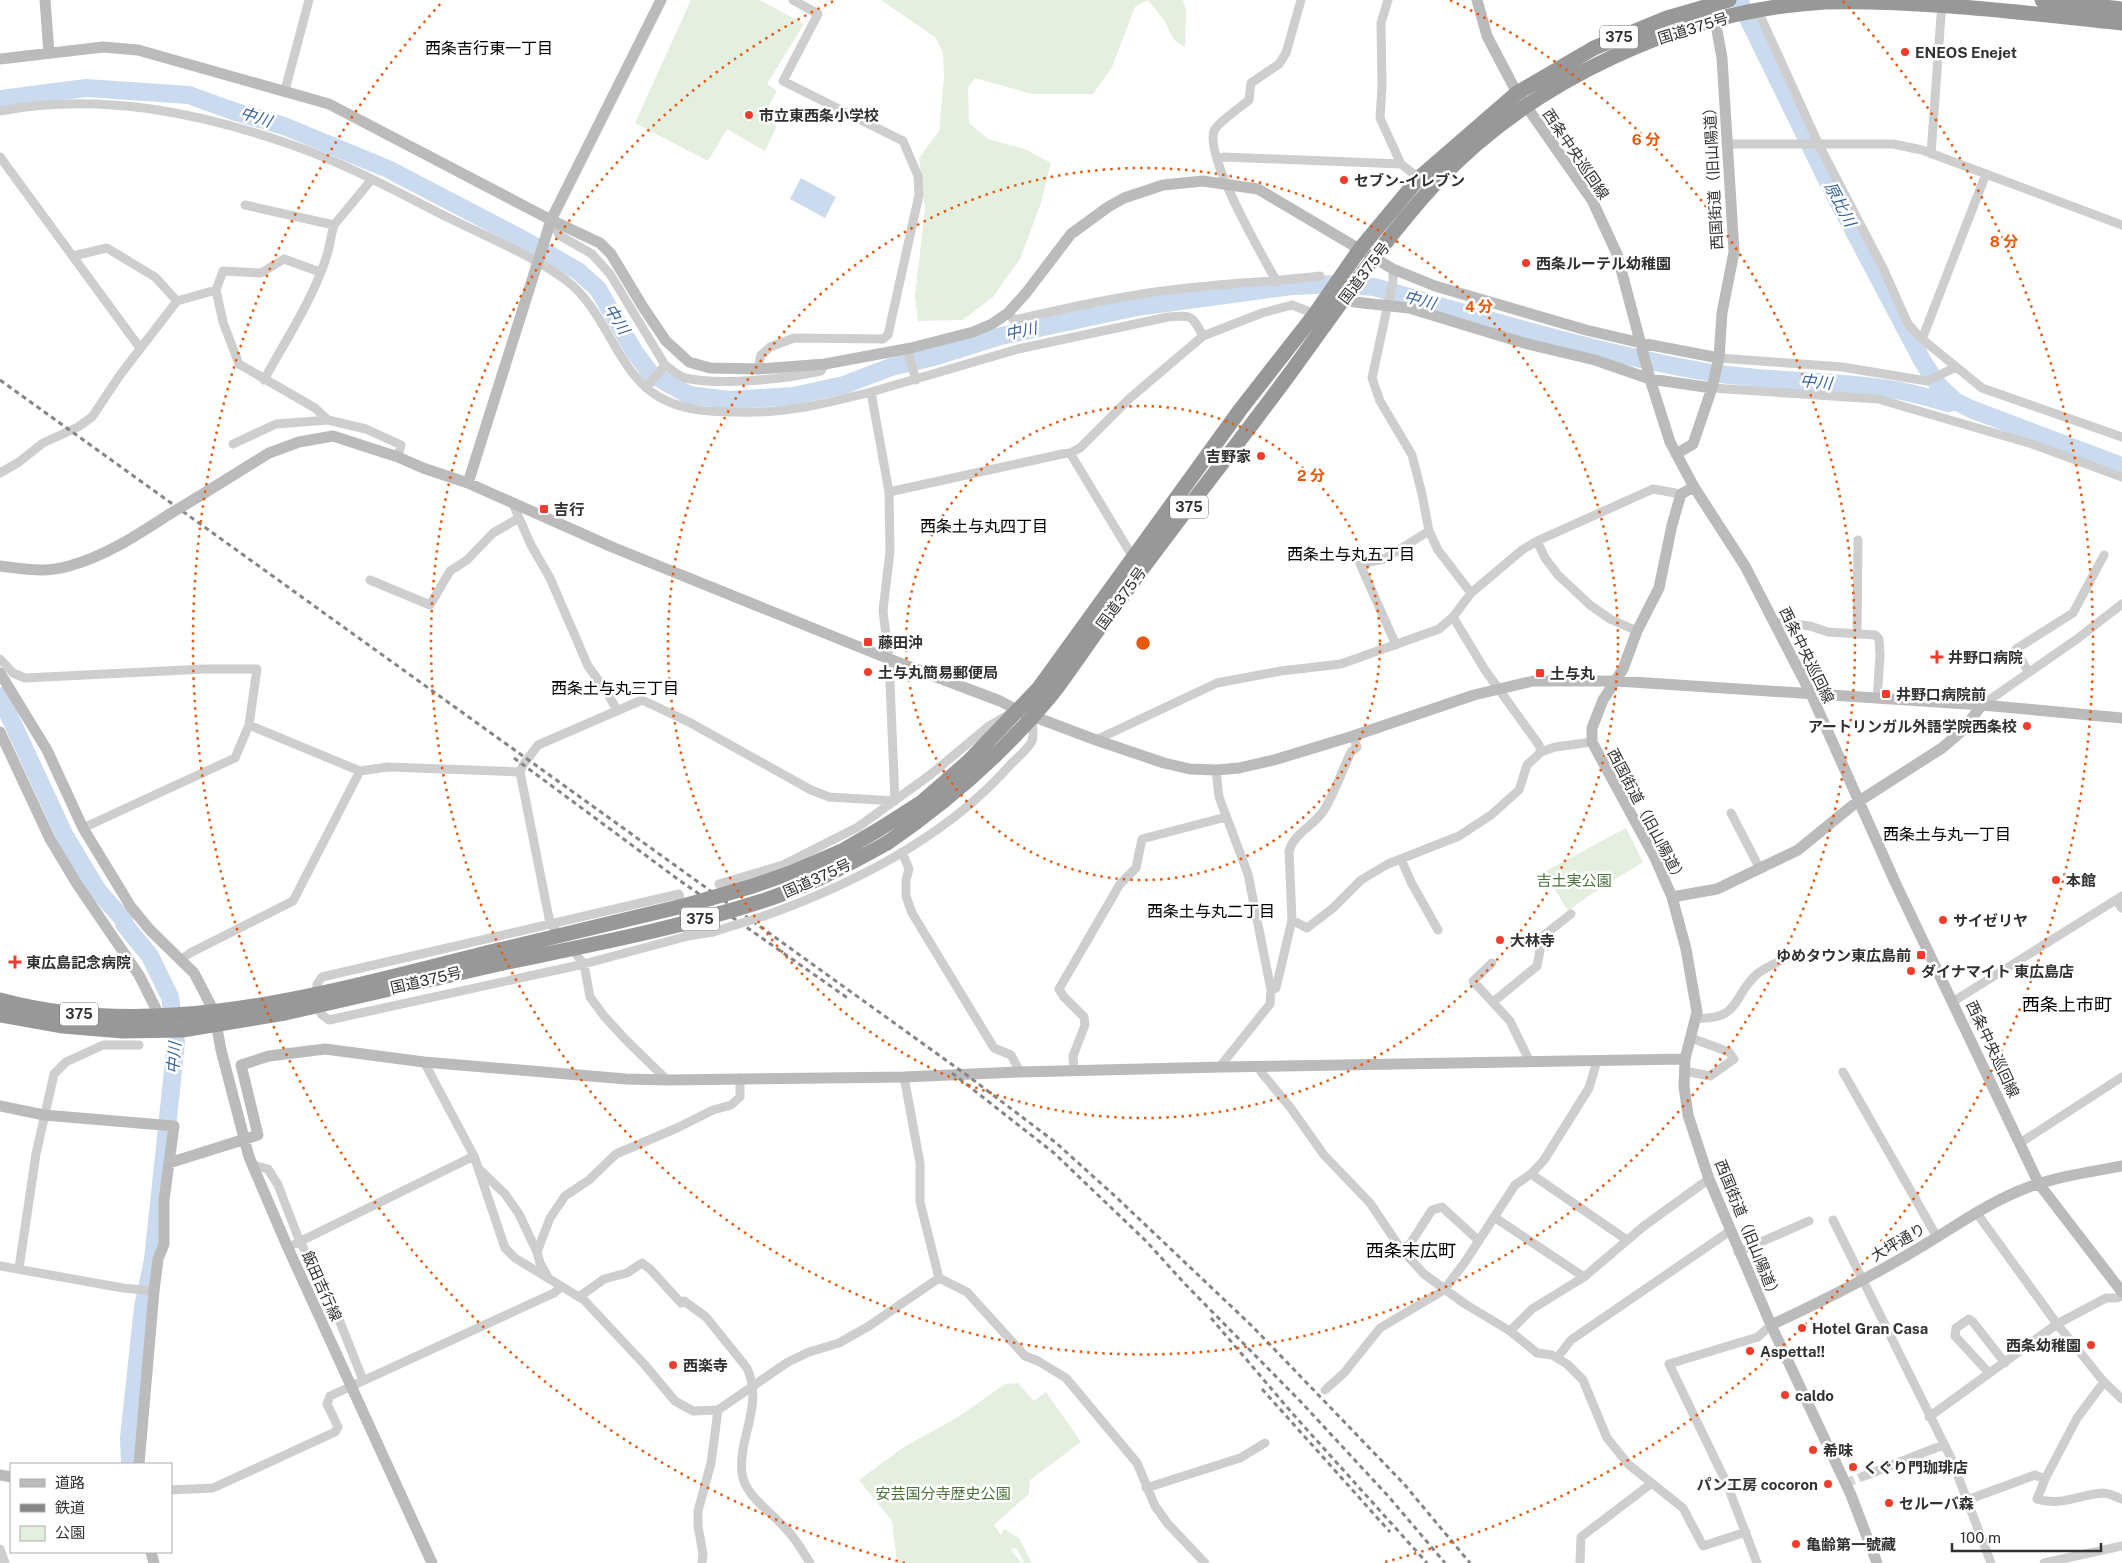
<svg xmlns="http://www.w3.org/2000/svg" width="2122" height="1563" viewBox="0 0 2122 1563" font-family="'Public Sans','Noto Sans JP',sans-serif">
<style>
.green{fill:#e5efdf}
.water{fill:#cadbef}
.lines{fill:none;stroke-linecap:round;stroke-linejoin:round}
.river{stroke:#cadbef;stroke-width:18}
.street-tunnel{stroke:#d6d6d6;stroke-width:9;stroke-dasharray:9 4.5;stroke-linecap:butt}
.street{stroke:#cecece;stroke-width:9}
.secondary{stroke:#bbb;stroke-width:11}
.highway{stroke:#989898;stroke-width:15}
.rail{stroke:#868686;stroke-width:3;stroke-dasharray:5 4;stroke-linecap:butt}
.street-bridge{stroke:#cecece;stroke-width:9}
.secondary-bridge{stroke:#bbb;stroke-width:11}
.highway-bridge{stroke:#989898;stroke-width:15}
.ring{fill:none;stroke:#e8590c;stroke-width:2.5;stroke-dasharray:2.5 5}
.poi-dot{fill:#f23c2a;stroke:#fff;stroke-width:2}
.labels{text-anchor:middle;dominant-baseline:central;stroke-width:5;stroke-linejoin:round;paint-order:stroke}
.shield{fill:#fff;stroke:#6f6f6f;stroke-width:1}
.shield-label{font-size:14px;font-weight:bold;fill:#313131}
.street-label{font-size:15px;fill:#313131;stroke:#fff}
.poi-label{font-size:15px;font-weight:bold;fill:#313131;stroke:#fff;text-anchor:start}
.park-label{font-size:15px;fill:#4b713b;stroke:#fff}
.neighbourhood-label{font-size:16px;fill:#000;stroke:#fff}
.water-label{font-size:16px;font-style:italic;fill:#38649b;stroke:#fff}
.quarter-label{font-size:18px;fill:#000;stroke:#fff}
.centre{fill:#e8590c;stroke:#fff;stroke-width:2.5}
.ring-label{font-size:15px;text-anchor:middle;font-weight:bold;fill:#e8590c;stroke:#fff;stroke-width:5;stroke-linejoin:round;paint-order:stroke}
</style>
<rect width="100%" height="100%" fill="#fff"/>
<path class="green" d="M691,0H760L804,24L767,84L777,91L763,117L777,126L765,151L727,129L708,161L635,123Z
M881,0H1183L1186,11L1185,47L1174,40L1164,20L1148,0L1135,7L1112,67L1093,94H1032L975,78L968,88L969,123L988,139L1025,149L1051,163L1041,203L1020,259L993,297L963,320L918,321L915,296L925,209L919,158L939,131L944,77L943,53L936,38Z
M1626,828L1643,862L1590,895L1568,911L1544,872Z
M1018,1383L1034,1401L1046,1392L1081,1442L1030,1480L1029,1494L994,1525L1001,1535L1004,1529L1019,1538L1032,1563H1022L1024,1561L1016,1548L1011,1549L1021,1563H897L892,1521L859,1480L904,1447L958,1417L1005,1384Z"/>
<path class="water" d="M801,178L836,197L825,218L790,199Z"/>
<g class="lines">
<path class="river" d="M1739,0L1828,182L1923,362L1939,386L1955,401
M0,99L86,88L189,95L233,111L284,126L388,169L524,240L578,271L598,289L634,351L651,374L689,395L729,400L793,396L844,385L891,367L934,357L1001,336L1137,307L1292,286L1336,284L1374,287C1482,318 1590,351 1701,371C1767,383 1835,379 1901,391C1917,394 1933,399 1948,403L1955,401L1971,409L2122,466
M0,696L65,836L98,891L124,920V924L150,956L170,997L176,1042L153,1260L143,1307L129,1438L130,1464"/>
<path class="street-tunnel" d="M1846,1483L1864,1476"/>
<path class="street" d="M1388,0L1381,23L1382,87L1380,118L1401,164L1419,178
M1758,11L1819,145L1883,268L1908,324L1922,339L1982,388L2122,437
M285,90L309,0
M0,111C99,92 198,112 292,145C347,164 399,193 451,219C489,238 534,256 567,281C610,314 617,380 669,402C691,411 713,412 736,412C784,414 824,404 871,392
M1726,144H1893L1922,150L2122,225
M1931,154L1942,2
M0,157L140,348
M1217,159L1224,157L1401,164
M245,205L334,225L372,179
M551,220L559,235L592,254L610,274L665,365
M73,256L107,248L155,277L177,301
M1277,282C1262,255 1205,158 1214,131C1217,123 1241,107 1249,100L1251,83L1279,64L1286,53L1301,0
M216,290L223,271L261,273L284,259L320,272
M1008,313L1014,320C1068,308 1124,295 1179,289C1226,283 1273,282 1320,276
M1922,339L1986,174
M907,349L916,380
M1719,358L1842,367L1927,381L1956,367
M758,369L761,355L770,347L794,338L883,339L888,335L919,195L918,176L903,141L783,81L818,14L793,0
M264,380C285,341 314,298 327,255C330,245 331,235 334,225
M646,388L665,365C671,369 678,376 685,378C721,386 785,379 821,371L825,364
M1712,388L1878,399L2032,444L2122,477
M233,444L276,424L328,420
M1070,453L1080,448L1130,398L1203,336L1262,313L1292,305L1315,314
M0,473L19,462L43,443L78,427L92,417L120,375L177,301L216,290L223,322L239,364L315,408L328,420L366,429L401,445L398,457
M889,492L871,392L1018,349L1168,317C1192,315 1192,315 1203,336
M512,502L531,545L550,578L588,666L606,691L617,710
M1537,541L1545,558L1558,575L1590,605L1610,619L1637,631
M370,580L430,605L450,571L467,560L493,533L519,518
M1471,593L1522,550L1537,541L1653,489L1681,494
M1453,617L1485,670L1539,745L1541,752
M1774,622L1810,626L1828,632L1875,635L1879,639L1880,656L1877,699
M1857,634L1858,540
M1396,645L1360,564L1384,559L1429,531
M0,659L13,673L25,678L205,669H257L249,725L360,771L388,767L520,772
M2028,672L2016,649L2073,613L2104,555
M1982,705L2077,639L2122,604
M1096,740L1217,683L1281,671L1341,664L1439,629L1453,617L1471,593L1438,550L1429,531L1422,494L1412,455L1380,401L1372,378L1393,281V269
M1216,770L1219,797L1248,874L1271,990L1270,1004L1222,1064V1067
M895,801L889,659L883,611L890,551L889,492L1062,454L1070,453L1134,559
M1731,813L1760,869
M83,828L235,758L249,725
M902,852L909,869L906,880V896L912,913L994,1048L1011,1055L1020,1072
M1401,859L1411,882L1438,930
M719,884L783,865L858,827L930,775L989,726L1009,714
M2116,900L2122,908
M764,916C854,884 947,837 1011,764C1017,758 1028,749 1032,741C1034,736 1032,725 1033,718
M1292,920L1307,928L1333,908L1361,880L1388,864L1459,836L1491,815L1519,790L1527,765L1541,752L1555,747L1592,742
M561,937L550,923L520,772L523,765L538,745L642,700L689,722L811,790L829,797L895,801
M570,947L584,964L590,997L604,1016L625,1039L667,1080
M182,959L190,953L293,901L360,771
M1492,963L1473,981L1510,1021L1530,1062
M1271,990L1276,988L1292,920L1289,851C1295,832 1314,826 1324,810C1335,792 1342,771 1351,752L1357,747L1353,736
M317,994V984L322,977L679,894L688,936
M1954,1001L2122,896
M1493,1002L1537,966L1540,951L1539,939L1571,914
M319,1006L321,1014L329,1020L584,964L688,936L713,932
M1695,1018C1741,1021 1732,996 1757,974C1767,966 1781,961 1792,955
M424,1062L474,1156L505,1248L515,1258L584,1300L644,1364L675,1401L693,1411L718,1410L788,1362L809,1352L839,1343L869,1326L939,1278
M1259,1066L1261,1072L1290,1107L1324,1155L1370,1203L1401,1249L1424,1274L1465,1304L1510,1331L1537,1353L1552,1355L1567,1364L1583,1380L1607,1438L1629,1465L1683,1508L1703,1546L1746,1532
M1074,1071L1073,1056L1085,1025L1084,1017L1064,997L1059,989L1120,884L1136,868L1142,839L1226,817
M1685,1071L1710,1076L1734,1059L1729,1052L1691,1038
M1843,1072L1937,1237
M904,1077L920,1163V1202L939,1278L967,1292L1025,1356L1038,1361L1066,1378L1137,1463L1155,1506L1168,1524L1205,1563
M2020,1143L2122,1077
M253,1165L268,1169L278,1185L300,1242L321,1279L332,1302L363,1380
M479,1169L505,1194L519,1214L537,1252
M1531,1174L1627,1240
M1976,1212L2057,1324L2104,1382L2122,1399
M1494,1217L1584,1277
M1833,1220L1951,1458L1991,1563
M295,1244L474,1156
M1401,1249L1410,1244L1432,1210L1442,1207L1479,1241
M1738,1252L1809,1221
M0,1266L123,1288L154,1291
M19,1268L36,1154L54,1074L66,1062L103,1045H139
M549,1279L540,1263L537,1252L550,1218L565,1196L589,1180L616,1154L677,1128L713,1110L731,1105L740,1097V1078
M579,1297L604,1279L627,1273L642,1263L650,1269L681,1303L684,1301L706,1317L747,1368C764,1406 738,1437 742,1473C745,1497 772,1512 786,1529C796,1539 803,1552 810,1563
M1510,1331L1532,1309L1584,1277L1644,1226L1709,1179
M1557,1358L1571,1340L1730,1231
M1989,1373L1955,1336L1956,1328L1969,1319L1973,1322L2005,1363
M1325,1390L1344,1373L1380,1328L1444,1290L1465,1262L1515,1185L1531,1174L1544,1160L1589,1088L1597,1061
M1929,1417L2057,1324L2106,1298H2117L2122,1296
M1864,1476L1943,1445
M2045,1479L2037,1499C2061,1507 2080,1494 2103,1493C2109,1493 2116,1497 2122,1499
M1146,1488L1240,1458L1265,1443
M171,1490L213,1488L335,1432L338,1427L327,1404L330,1396L554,1293L561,1287
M1967,1500L2035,1475L2045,1479L2077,1418L2104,1382
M0,1549L5,1563
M702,1563L703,1554L698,1526V1511L711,1463L718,1410
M1580,1563L1581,1537L1652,1483
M1757,1563L1727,1484L1669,1364L1758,1337L1771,1325
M2044,1563L2122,1546"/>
<path class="secondary" d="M45,0L49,53
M1477,0L1487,36L1517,93L1592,200L1617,254L1650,379L1670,442L1694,487L1745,566L1811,694L1895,882L2039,1184L2122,1292
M0,59L103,47L138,50L329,104L551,220L600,243L611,254L643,307L666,341L689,362L710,368L758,369L825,364L911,348L973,332L992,324L1008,313L1026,293L1071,234L1108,207L1124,198L1163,185L1203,181L1258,189L1393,269L1435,286L1586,330L1641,343L1719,358
M1345,298L1354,302L1409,308L1524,343L1595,360L1650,379L1712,388
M1676,454L1693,444L1712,388L1719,358L1722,313L1734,252L1722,58L1714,14
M468,483L551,220L661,0
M1694,487L1681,494L1672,525L1659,588L1637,631L1623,669L1603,700L1592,728V742L1655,858L1672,897L1686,949L1697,1012L1685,1059L1684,1086L1688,1115L1709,1179L1771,1325L1851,1495L1877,1563
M198,497L269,453L299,442L333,436L398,457L423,468L468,483L612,547L889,659L1000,701L1019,711L1096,740L1164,763L1190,769L1216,770L1239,768L1274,760L1353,736L1474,695L1533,681H1617L1982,705L2122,718
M0,566C22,569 47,573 69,566C106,556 137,535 168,515
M0,673L47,750L83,828L131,907L150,930L194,973L206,996L214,1012L221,1050L249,1157L288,1248L432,1563
M0,732L50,839L77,884L139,975L156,1009L155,1017
M1672,897L1717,889L1798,850L1853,805L1942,748L1962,731L1982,705
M0,1106L44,1115L174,1126L164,1200V1244L158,1259L154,1291L139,1464
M169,1163L258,1135L241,1065L269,1056L325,1049L424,1062L626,1079L667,1080L904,1077L1020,1072L1222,1067L1685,1059
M1771,1325C1825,1300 1879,1273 1929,1242C1962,1222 1993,1200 2029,1187C2059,1176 2091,1172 2122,1166
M0,1475L11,1477
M151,1552L154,1563"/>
<path class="highway" d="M2042,0L2122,9
M878,830L922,802L969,761L1039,688L1240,410L1315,314L1360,249L1419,178L1517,93L1594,48L1667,18L1729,0
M887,843C947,802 1001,755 1048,699C1060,685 1070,669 1081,654C1101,625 1122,597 1142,569C1190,504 1240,441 1288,376C1335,312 1380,244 1434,185C1531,80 1683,10 1825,2C1924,0 2024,13 2122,23
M0,1000C166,1045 337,989 499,950
M0,1015L63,1026L123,1031L182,1030L285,1013L503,963"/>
<path class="rail" d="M0,380L968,1076L1055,1142L1116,1197L1253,1327L1404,1484L1470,1563
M514,758L679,880L849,999
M952,1073L1054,1153L1146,1241L1185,1284L1301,1402L1389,1497L1445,1563
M1211,1318L1292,1413L1427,1563
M1262,1389L1390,1532"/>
<path class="street-bridge" d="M713,932L764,916"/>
<path class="secondary-bridge" d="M168,515L198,497"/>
<path class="highway-bridge" d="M499,950L687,905L753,886L793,872L842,851L878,830
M503,963C589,945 675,929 759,902C804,888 846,866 887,843"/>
</g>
<g class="ring">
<circle cx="1143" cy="643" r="237"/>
<circle cx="1143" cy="643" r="475"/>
<path d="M1450 0A712 712 0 1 1 836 0"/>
<path d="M905 1563A950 950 0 0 1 443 1M1843 1A950 950 0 0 1 1381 1563"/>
</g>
<g class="poi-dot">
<circle cx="1905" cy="52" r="5"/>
<circle cx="749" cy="115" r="5"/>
<circle cx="1344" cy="180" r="5"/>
<circle cx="1526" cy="263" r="5"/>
<circle cx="1261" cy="456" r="5"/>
<rect x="539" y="504" width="10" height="10" rx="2.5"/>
<rect x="863" y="637" width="10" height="10" rx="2.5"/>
<path d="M1934.5 649.5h5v5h5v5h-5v5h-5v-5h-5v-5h5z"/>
<circle cx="868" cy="672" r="5"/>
<rect x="1535" y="668" width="10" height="10" rx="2.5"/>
<rect x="1881" y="689" width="10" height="10" rx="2.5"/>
<circle cx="2027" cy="726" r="5"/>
<circle cx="2056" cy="880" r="5"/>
<circle cx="1943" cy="920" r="5"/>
<circle cx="1500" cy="940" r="5"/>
<rect x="1916" y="950" width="10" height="10" rx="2.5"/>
<path d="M12.5 954.5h5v5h5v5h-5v5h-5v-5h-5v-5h5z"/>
<circle cx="1911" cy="971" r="5"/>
<circle cx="1802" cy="1328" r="5"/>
<circle cx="2091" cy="1345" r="5"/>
<circle cx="1750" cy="1351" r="5"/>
<circle cx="673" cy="1365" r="5"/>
<circle cx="1785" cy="1395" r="5"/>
<circle cx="1813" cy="1450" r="5"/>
<circle cx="1853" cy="1467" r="5"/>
<circle cx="1828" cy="1484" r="5"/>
<circle cx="1889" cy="1503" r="5"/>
<circle cx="1796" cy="1544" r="5"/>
</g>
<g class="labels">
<g class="shield">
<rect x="1600" y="25.5" width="38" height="23" rx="4"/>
<rect x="1170" y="495.5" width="38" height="23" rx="4"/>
<rect x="681" y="907.5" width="38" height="23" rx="4"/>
<rect x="60" y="1002.5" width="38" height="23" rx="4"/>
</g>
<g class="shield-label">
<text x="1619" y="37">375</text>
<text x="1189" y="507">375</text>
<text x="700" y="919">375</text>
<text x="79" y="1014">375</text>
</g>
<g class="street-label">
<text transform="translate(1693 28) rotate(-17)">国道375号</text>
<text transform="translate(1576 154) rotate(56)">西条中央巡回線</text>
<text transform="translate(1713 175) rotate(-93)">西国街道（旧山陽道）</text>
<text transform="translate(1364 273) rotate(-53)">国道375号</text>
<text transform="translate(1121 598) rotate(-54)">国道375号</text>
<text transform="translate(1807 655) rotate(64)">西条中央巡回線</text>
<text transform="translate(1647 816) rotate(62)">西国街道（旧山陽道）</text>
<text transform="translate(817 878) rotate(-24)">国道375号</text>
<text transform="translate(426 980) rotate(-13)">国道375号</text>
<text transform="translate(1993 1049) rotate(65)">西条中央巡回線</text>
<text transform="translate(1748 1230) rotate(68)">西国街道（旧山陽道）</text>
<text transform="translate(1898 1242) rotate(-30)">大坪通り</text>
<text transform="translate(322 1286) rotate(66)">飯田吉行線</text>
</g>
<g class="poi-label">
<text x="1915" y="52">ENEOS Enejet</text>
<text x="759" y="115">市立東西条小学校</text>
<text x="1354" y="180">セブン-イレブン</text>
<text x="1536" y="263">西条ルーテル幼稚園</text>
<text x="1251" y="456" text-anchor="end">吉野家</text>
<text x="554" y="509">吉行</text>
<text x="878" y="642">藤田沖</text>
<text x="1948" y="657">井野口病院</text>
<text x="878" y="672">土与丸簡易郵便局</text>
<text x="1550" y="673">土与丸</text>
<text x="1896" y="694">井野口病院前</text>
<text x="2017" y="726" text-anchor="end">アートリンガル外語学院西条校</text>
<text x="2066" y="880">本館</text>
<text x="1953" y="920">サイゼリヤ</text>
<text x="1510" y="940">大林寺</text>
<text x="1911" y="955" text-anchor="end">ゆめタウン東広島前</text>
<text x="26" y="962">東広島記念病院</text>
<text x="1921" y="971">ダイナマイト 東広島店</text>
<text x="1812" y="1328">Hotel Gran Casa</text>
<text x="2081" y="1345" text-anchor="end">西条幼稚園</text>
<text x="1760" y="1351">Aspetta!!</text>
<text x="683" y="1365">西楽寺</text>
<text x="1795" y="1395">caldo</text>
<text x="1823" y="1450">希味</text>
<text x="1863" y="1467">くぐり門珈琲店</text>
<text x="1818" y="1484" text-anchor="end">パン工房 cocoron</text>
<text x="1899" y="1503">セルーバ森</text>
<text x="1806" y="1544">亀齢第一號藏</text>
</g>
<g class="park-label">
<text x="1574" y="880">吉土実公園</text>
<text x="943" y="1493">安芸国分寺歴史公園</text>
</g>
<g class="neighbourhood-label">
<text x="489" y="48">西条吉行東一丁目</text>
<text x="984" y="526">西条土与丸四丁目</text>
<text x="1351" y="554">西条土与丸五丁目</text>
<text x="615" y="688">西条土与丸三丁目</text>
<text x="1947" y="834">西条土与丸一丁目</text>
<text x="1211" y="911">西条土与丸二丁目</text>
</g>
<g class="water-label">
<text transform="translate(256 117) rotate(18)">中川</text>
<text transform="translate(1840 204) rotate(62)">原比川</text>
<text transform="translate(1420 300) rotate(15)">中川</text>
<text transform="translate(617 319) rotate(58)">中川</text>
<text transform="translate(1021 331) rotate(-12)">中川</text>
<text transform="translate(1816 382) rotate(6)">中川</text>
<text transform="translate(174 1058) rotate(-86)">中川</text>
</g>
<g class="quarter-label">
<text x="2067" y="1004">西条上市町</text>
<text x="1411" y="1250">西条末広町</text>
</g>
</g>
<circle cx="1143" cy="643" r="8" class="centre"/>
<g class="ring-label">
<text x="1646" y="145">6 分</text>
<text x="2004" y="247">8 分</text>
<text x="1479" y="312">4 分</text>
<text x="1311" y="481">2 分</text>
</g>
<rect x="10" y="1463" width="162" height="90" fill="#ffffff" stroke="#adadad"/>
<rect x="20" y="1479" width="25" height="8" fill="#bbbbbb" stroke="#adadad"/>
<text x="55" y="1488" font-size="15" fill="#313131">道路</text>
<rect x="20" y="1504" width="25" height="8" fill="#868686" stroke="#adadad"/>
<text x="55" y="1513" font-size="15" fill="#313131">鉄道</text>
<rect x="20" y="1526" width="25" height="15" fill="#e5efdf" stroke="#adadad"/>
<text x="55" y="1538" font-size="15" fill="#313131">公園</text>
<path d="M1952 1543v8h149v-8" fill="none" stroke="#313131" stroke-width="2.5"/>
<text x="1960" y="1543" font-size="15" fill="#313131" stroke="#ffffff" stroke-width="4" paint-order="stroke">100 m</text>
</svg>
